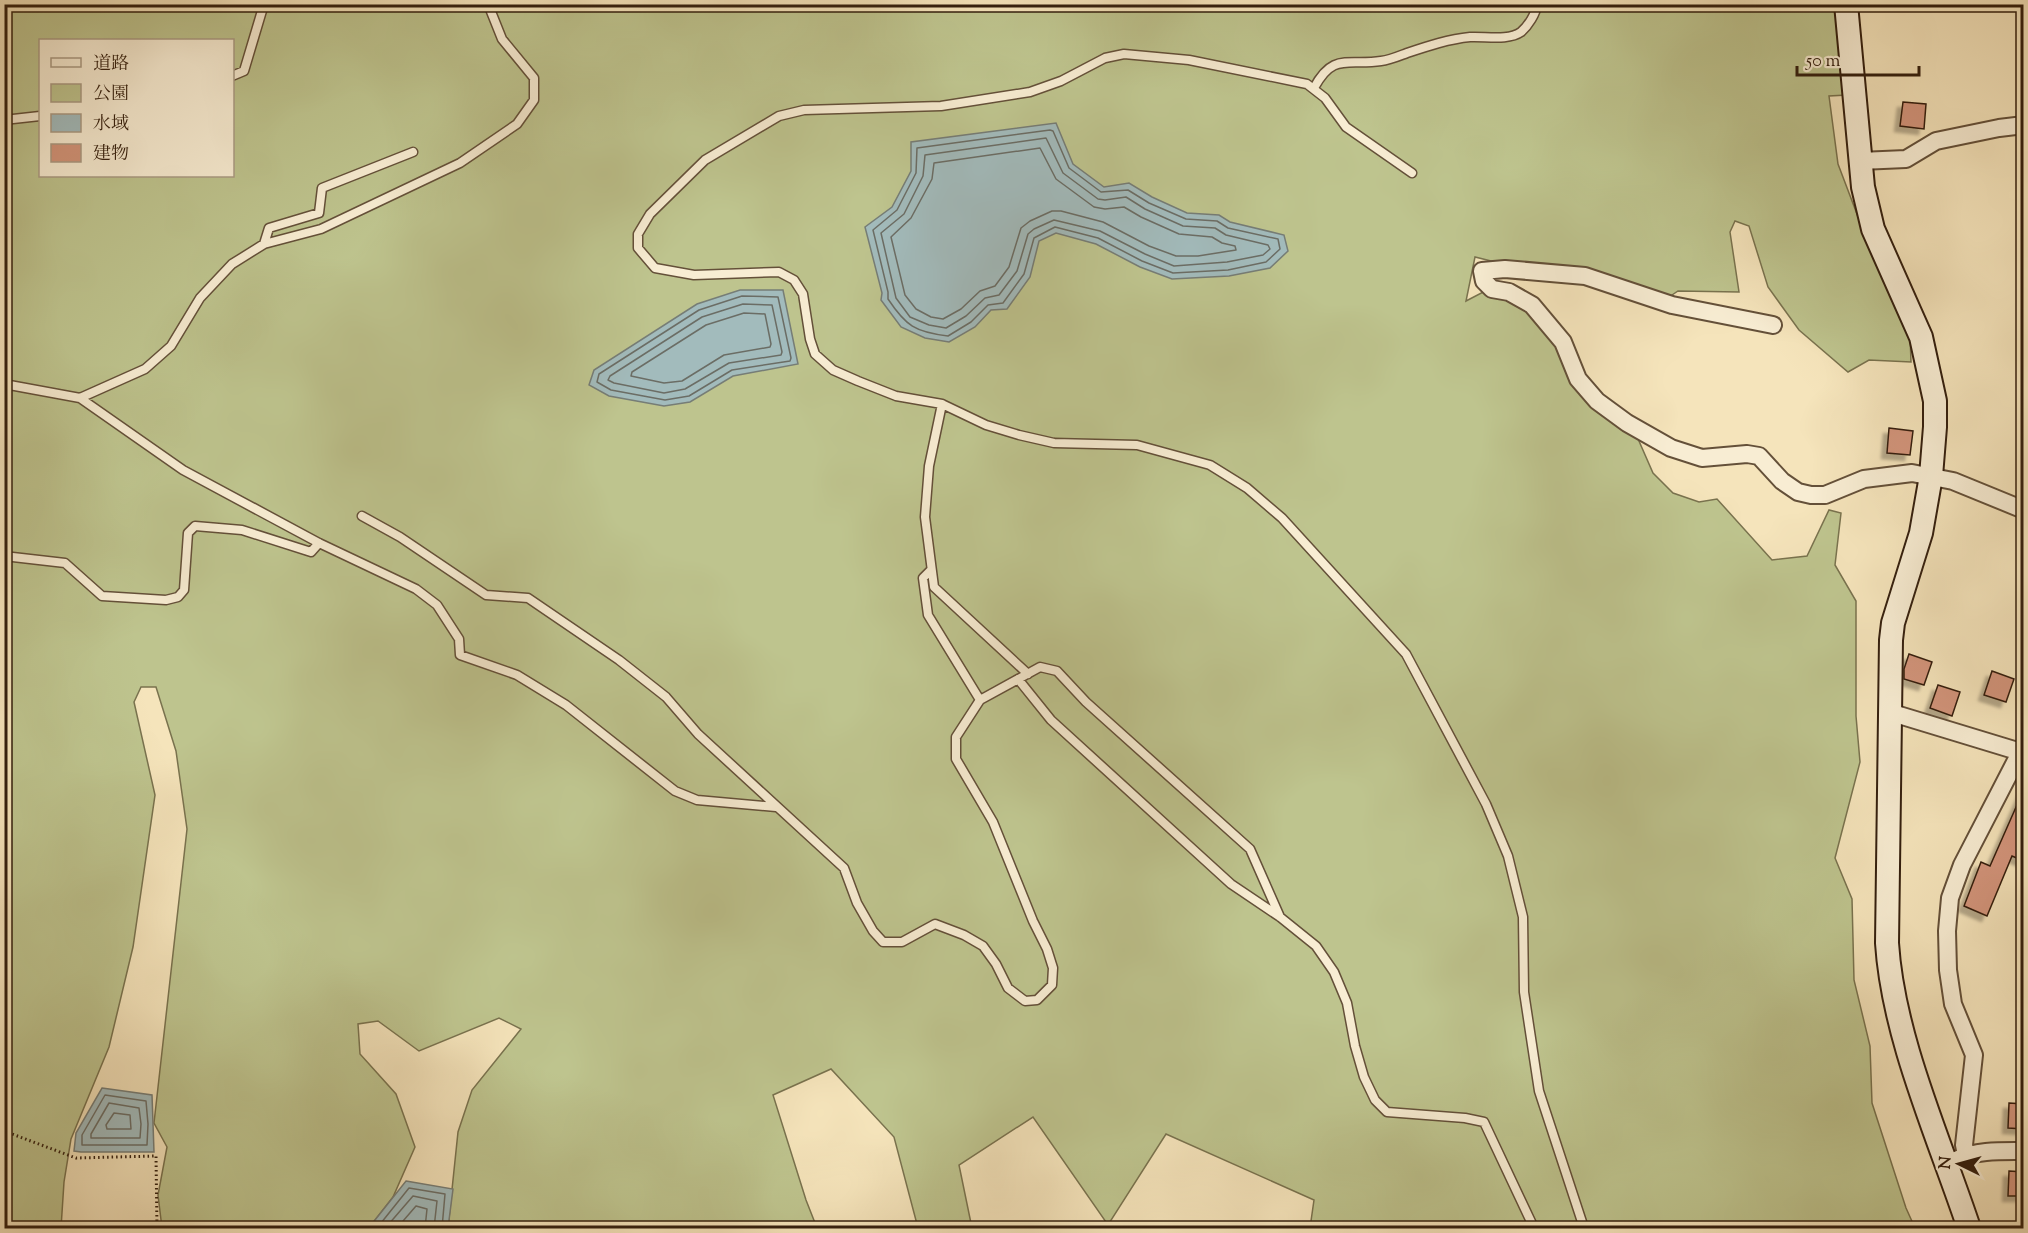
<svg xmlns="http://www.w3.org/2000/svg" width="2028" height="1233" viewBox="0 0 2028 1233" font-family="'Sorts Mill Goudy','Noto Serif JP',serif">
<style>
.green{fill:#bec48e;stroke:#79724e;stroke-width:1.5;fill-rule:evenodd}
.water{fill:#a2bbbc;stroke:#767d76;stroke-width:1.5}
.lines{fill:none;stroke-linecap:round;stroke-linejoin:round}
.shore{stroke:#6b6d65;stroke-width:1.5}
.building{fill:#d3957b;stroke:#341f0e;stroke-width:1.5;filter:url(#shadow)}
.lane-casing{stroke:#645039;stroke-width:11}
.street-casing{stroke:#645039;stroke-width:20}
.secondary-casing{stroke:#341f0e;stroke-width:26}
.path{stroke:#341f0e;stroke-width:3;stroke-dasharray:1.5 3;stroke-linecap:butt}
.lane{stroke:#f8edd3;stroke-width:8}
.street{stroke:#f8edd3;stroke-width:16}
.secondary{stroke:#f8edd3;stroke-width:22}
</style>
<defs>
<filter id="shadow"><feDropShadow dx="-5.5" dy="5.5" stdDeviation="1.5" flood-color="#0004"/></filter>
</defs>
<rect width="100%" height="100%" fill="#f5e4bb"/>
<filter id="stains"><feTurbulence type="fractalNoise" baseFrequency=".00333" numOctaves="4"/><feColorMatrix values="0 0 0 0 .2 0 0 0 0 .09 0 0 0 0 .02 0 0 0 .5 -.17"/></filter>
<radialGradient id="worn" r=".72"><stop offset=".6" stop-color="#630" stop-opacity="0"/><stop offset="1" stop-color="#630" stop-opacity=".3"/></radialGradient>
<path class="green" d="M4,5H1838L1847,95L1829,96L1838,164L1860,222L1910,335L1911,362L1869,360L1848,372L1799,330L1768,287L1749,226L1735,221L1730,232L1739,292L1678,291L1669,297L1588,269L1491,261L1475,257L1466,301L1487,290L1530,305L1577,380L1635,432L1653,473L1673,493L1699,502L1717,499L1772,560L1807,556L1829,510L1841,513L1835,565L1856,601V716L1860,762L1835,858L1852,899L1854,980L1870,1046L1872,1103L1906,1208L1915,1228H1310L1314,1200L1166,1134L1108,1225L1033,1117L959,1165L972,1228H918L894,1137L831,1069L773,1095L806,1200L817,1228H448L458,1132L472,1090L521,1029L499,1018L419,1051L378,1021L358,1024L360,1054L396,1094L415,1147L393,1197L369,1228H162L158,1195L167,1147L154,1123L187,829L176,751L156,687H141L134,702L155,795L133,947L109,1047L71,1139L64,1182L61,1228H5ZM40,40H232V176H40Z"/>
<path class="water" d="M1056,123L1073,164L1104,187L1129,183L1152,197L1187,213L1219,215L1230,222L1284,235L1288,251L1270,268L1229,276L1172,279L1140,267L1096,244L1056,233L1039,241L1030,277L1007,309L991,310L975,327L949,342L925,338L901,327L881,300L882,293L865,227L892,207L911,171V142Z
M740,290H783L798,364L733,376L690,402L664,406L609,396L589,385L594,370L697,304Z
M102,1088L152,1095L154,1152H81L74,1151L76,1133Z
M406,1181L453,1189L448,1228H380L371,1225Z"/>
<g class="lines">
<path class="shore" d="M1050,130L1053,131L1069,168L1101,192L1128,190L1149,203L1186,219L1217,221L1228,228L1278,239L1280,249L1266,262L1228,270L1173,273L1142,261L1098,238L1055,227L1034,238L1024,274L1003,303L988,305L971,322L948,336C915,332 906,326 888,299V292L873,230L897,210L916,173L917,148Z
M1046,138L1063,173L1098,199L1105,200L1126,197L1145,209L1183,226L1215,228L1226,235L1268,245L1270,249L1263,255L1227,262L1174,266L1145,254L1100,231L1054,220L1034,229L1028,234L1017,271L999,295L985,298L966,316L946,328L929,325L910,317L896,298L881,233L904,214L923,176L925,155Z
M1040,148L1056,179L1094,207L1105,209L1124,207L1141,217L1179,234L1212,237L1222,243L1235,246L1236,250L1198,256H1176L1149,246L1103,222L1061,211H1052L1030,221L1021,228L1009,267L995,286L980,291L961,309L943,319L931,317L916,309L905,295L891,237L911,218L932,179L934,163Z
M742,296L778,297L791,358L790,361L732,370L689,396L665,400L611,390L597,382L599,374L699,310Z
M743,304L772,305L782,352L781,355L729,363L685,389L664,393L614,383L608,380L610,376L702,317Z
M744,313L765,314L771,344L770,347L724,355L682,381L664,383L631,376L632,372L706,325Z
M105,1095L146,1101L148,1124L147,1145H82V1135Z
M109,1103L139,1108L141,1124L140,1138H91V1134Z
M114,1113L130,1115L131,1129H107L106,1125Z
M380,1228L381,1223L409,1188L445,1194L442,1228
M388,1228V1225L413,1196L437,1201L434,1228
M397,1228L416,1206L427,1209L425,1228"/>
</g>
<path class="building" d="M1903,102L1926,104L1924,129L1900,126Z
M1889,428L1913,431L1910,455L1887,453Z
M1909,654L1932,662L1924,685L1904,679V669Z
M1992,671L2014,679L2006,702L1984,695Z
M1938,685L1960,692L1952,716L1930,708Z
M2024,789V861L2012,856L1987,916L1964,906L1981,862L1990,866Z
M2009,1103L2024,1104V1129L2008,1128Z
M2009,1171L2024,1172V1196H2008Z"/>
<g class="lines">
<g class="lane-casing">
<path id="lane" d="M232,76L244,71L264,4
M1314,88C1333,52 1348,66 1381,61C1390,60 1399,56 1407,53C1428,46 1449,39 1470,37C1485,36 1508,41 1521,32C1528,26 1536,14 1537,4
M4,120L40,116
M1412,173L1346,127L1325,98L1307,84L1189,60L1124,54L1105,58L1061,81L1030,92L941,106L804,110L779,116L705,160L650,214L638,234V248L655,268L694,275L779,272L794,280L803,294L810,339L815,354L833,370L858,381L896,396L942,404L986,425L1019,435L1054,443L1137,445L1210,465L1247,488L1282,518L1406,654L1486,804L1508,856L1523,917L1524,992L1539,1091L1584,1228
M264,244L269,228L319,213L322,188L413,152
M4,384L80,398L145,369L171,346L200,298L232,264L264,244L321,229L460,163L517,124L534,100V78L502,39L488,4
M80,398L183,470L319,543L416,589L437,605L459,639L460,655L517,675L566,705L675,791L697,800L776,807
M942,404L929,466L925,517L934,587L1028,674
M362,516L400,537L486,595L528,598L619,660L666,697L698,734L844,868L857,903L873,931L883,942H902L935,924L964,935L983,946L996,964L1008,988L1025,1001L1037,1000L1052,985L1053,968L1047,949L1033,921L993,822L956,759V737L980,700L1040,667L1057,671L1086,702L1250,849L1280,917
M4,556L65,563L102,596L166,600L178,597L184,590L188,533L195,526L242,530L311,552L319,543
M931,570L923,578L928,615L980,700
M1018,679L1051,720L1231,884L1280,917L1316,946L1334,972L1347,1003L1355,1046L1364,1077L1375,1100L1387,1112L1465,1118L1484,1122L1534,1228"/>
</g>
<g class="street-casing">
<path id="street" d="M1860,161L1906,159L1936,141L1999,128L2024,125
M1773,325L1672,305L1585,276L1505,269L1482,271L1484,281L1492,289L1509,292L1532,305L1563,342L1578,379L1597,401L1627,423L1671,448L1702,458L1747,454L1759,456L1782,481L1798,492L1811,495H1825L1864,479L1912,473L1953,481L2024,510
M1889,715H1899L2024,753
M1966,1155L1964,1145L1974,1055L1953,1004L1948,970L1947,931L1950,898L1962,865L2024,745
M1956,1160C1977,1150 2000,1151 2024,1151"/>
</g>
<g class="secondary-casing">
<path id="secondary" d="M1846,4L1863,187L1873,229L1921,337L1935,401V427L1931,476L1921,533L1893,623L1891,640L1887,943C1893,1037 1939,1138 1969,1228"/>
</g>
<path class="path" d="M4,1131L76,1158L156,1156L157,1228"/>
<use href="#lane" class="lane"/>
<use href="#street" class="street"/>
<use href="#secondary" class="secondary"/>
</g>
<rect width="2028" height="1233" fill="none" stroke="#f5e4bb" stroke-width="24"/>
<rect x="6" y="6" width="2016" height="1221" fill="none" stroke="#341f0e" stroke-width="3"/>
<rect x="12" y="12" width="2004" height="1209" fill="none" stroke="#341f0e" stroke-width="1.5"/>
<rect x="39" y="39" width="195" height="138" fill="#f8edd3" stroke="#aa9b84" stroke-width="1.5"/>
<rect x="51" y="58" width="30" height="9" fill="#f8edd3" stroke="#aa9b84" stroke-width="1.5"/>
<text x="93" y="69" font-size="18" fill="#341f0e">道路</text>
<rect x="51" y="84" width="30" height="18" fill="#bec48e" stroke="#aa9b84" stroke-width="1.5"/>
<text x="93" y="99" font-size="18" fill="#341f0e">公園</text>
<rect x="51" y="114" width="30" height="18" fill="#a2bbbc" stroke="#aa9b84" stroke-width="1.5"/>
<text x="93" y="129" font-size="18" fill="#341f0e">水域</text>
<rect x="51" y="144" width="30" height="18" fill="#d3957b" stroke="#aa9b84" stroke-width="1.5"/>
<text x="93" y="159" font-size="18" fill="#341f0e">建物</text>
<g transform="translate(1959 1164) rotate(275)" stroke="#f8edd3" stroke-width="4.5" paint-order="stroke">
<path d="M0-4.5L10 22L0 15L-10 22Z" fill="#341f0e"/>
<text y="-9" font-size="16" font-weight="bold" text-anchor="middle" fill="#341f0e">N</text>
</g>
<path d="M1797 66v9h122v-9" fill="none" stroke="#341f0e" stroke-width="3"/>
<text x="1806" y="66" font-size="18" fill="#341f0e" stroke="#f8edd3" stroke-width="4.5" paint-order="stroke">50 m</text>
<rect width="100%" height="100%" filter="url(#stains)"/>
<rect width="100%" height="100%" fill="url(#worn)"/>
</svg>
